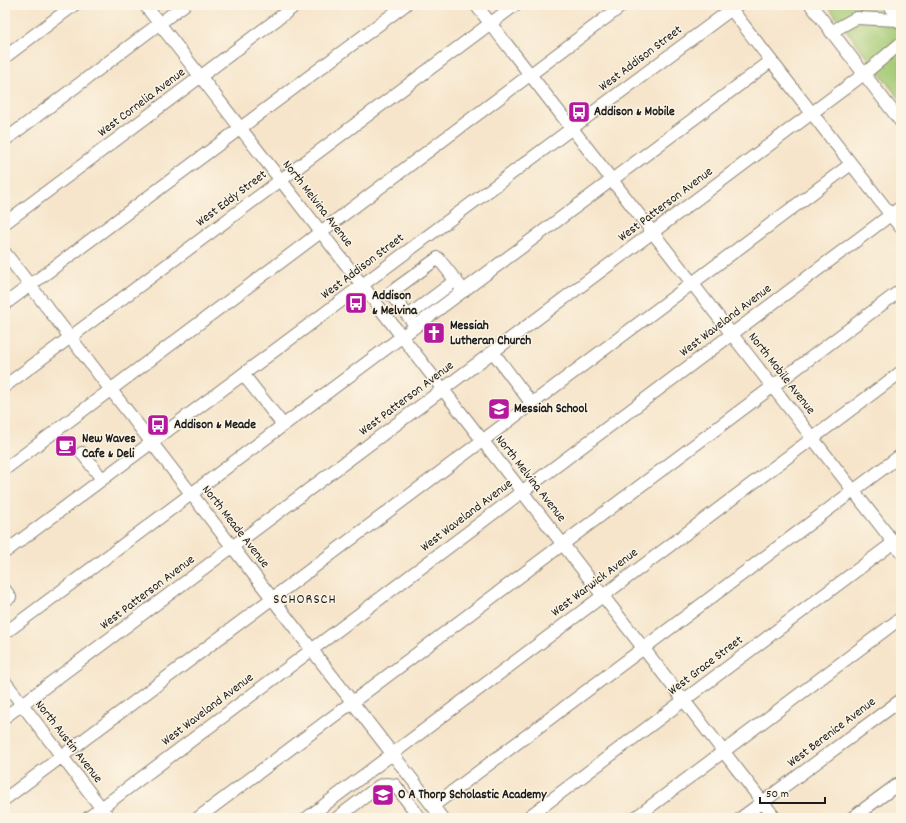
<svg xmlns="http://www.w3.org/2000/svg" width="906" height="823" viewBox="0 0 906 823" font-family="Dekko,sans-serif">
<style>
.green{fill:#a4ca75;stroke:#607348}
.lines{fill:none;stroke-linecap:round;stroke-linejoin:round}
.minor-casing{stroke:#898074;stroke-width:14}
.minor{stroke:#fff;stroke-width:12}
.labels{text-anchor:middle;dominant-baseline:central;stroke-width:3;stroke-linejoin:round;paint-order:stroke}
.street-label{font-size:13px;fill:#1c1c1c;stroke:#fcf5e5}
.poi-label{font-size:13px;font-weight:bold;fill:#1c1c1c;stroke:#fcf5e5;text-anchor:start}
.neighbourhood-label{font-size:14px;letter-spacing:1px;fill:#1c1c1c;stroke:#fcf5e5}
</style>
<rect width="100%" height="100%" fill="#fcf5e5"/>
<filter id="ink" filterUnits="userSpaceOnUse"><feTurbulence type="fractalNoise" baseFrequency=".025" numOctaves="2"/><feDisplacementMap in="SourceGraphic" scale="8" xChannelSelector="R" yChannelSelector="G"/><feConvolveMatrix kernelMatrix="1 2 1 2 8 2 1 2 1" color-interpolation-filters="sRGB"/></filter>
<filter id="wash" filterUnits="userSpaceOnUse"><feTurbulence type="fractalNoise" baseFrequency=".012" numOctaves="4" result="noise"/><feDisplacementMap in="SourceGraphic" scale="16" xChannelSelector="R" yChannelSelector="G"/><feGaussianBlur stdDeviation="0.9" result="paint"/><feColorMatrix in="noise" values="0 0 0 0 0 0 0 0 0 0 0 0 0 0 0 0 0 1.4 0 .05"/><feComposite in="paint" operator="in"/></filter>
<g filter="url(#wash)">
<rect width="100%" height="100%" fill="#f6e5cb"/>
<path class="green" d="M827,5H901V101Z"/>
</g>
<g filter="url(#ink)">
<g class="lines">
<g class="minor-casing">
<path id="minor" d="M145,5L775,818
M476,5L901,552
M811,5L901,122
M890,5L898,20L901,23
M731,9L901,228
M831,32L856,18L898,20
M5,57L74,5
M5,140L184,5
M5,223L296,5
M5,253L442,818
M5,304L405,5
M408,316L456,280
M416,326L390,293L438,258L464,291
M493,352L532,404
M243,374L283,425
M5,386L515,5
M82,453L102,479
M5,469L623,5
M5,552L737,5
M5,590L10,597L5,600
M5,633L771,61
M5,682L109,818
M5,717L864,74L901,43
M5,799L851,164
M433,806L901,455
M88,818L901,207
M198,818L901,290
M307,818L901,372
M337,818L379,786L386,784L395,785L420,818
M527,818L901,537
M635,818L901,618
M741,818L901,700
M852,818L901,782"/>
</g>
<use href="#minor" class="minor"/>
</g>
</g>
<defs>
<g id="bus-square" transform="scale(1.15)"><rect x="-9" y="-9" width="18" height="18" rx="4" fill="#b5179e" stroke="#fcf5e5"/><path d="M-5-6H5V4H4V6H2V4H-2V6H-4V4H-5ZM-3.5-4V0h7V-4ZM-3.5 1.2v1.5H-2V1.2ZM2 1.2v1.5H3.5V1.2Z" fill="#fff"/></g>
<g id="church-square" transform="scale(1.15)"><rect x="-9" y="-9" width="18" height="18" rx="4" fill="#b5179e" stroke="#fcf5e5"/><path d="M-1.2-6h2.4v3.5h3.3v2.4h-3.3V6h-2.4V-.1h-3.3v-2.4h3.3Z" fill="#fff"/></g>
<g id="school-square" transform="scale(1.15)"><rect x="-9" y="-9" width="18" height="18" rx="4" fill="#b5179e" stroke="#fcf5e5"/><path d="M0-5L7-2L0 1L-7-2ZM-4 1L0 2.5L4 1V4Q0 6-4 4Z" fill="#fff"/></g>
<g id="cafe-square" transform="scale(1.15)"><rect x="-9" y="-9" width="18" height="18" rx="4" fill="#b5179e" stroke="#fcf5e5"/><path d="M-5.5-4.5H6V0H3Q3 3.5 0 3.5H-2.5Q-5.5 3.5-5.5 0ZM3-3.2v2h1.7v-2ZM-6 4.5H4V6H-6Z" fill="#fff"/></g>
</defs>
<g fill-rule="evenodd">
<use href="#bus-square" x="579" y="112"/>
<use href="#bus-square" x="356" y="303"/>
<use href="#church-square" x="434" y="333"/>
<use href="#school-square" x="499" y="409"/>
<use href="#bus-square" x="158" y="425"/>
<use href="#cafe-square" x="66" y="446"/>
<use href="#school-square" x="383" y="795"/>
</g>
<g class="labels">
<g class="street-label">
<text transform="translate(641 59) rotate(-37)">West Addison Street</text>
<text transform="translate(142 103) rotate(-37)">West Cornelia Avenue</text>
<text transform="translate(232 199) rotate(-37)">West Eddy Street</text>
<text transform="translate(317 204) rotate(52)">North Melvina Avenue</text>
<text transform="translate(666 205) rotate(-37)">West Patterson Avenue</text>
<text transform="translate(363 267) rotate(-37)">West Addison Street</text>
<text transform="translate(726 321) rotate(-37)">West Waveland Avenue</text>
<text transform="translate(781 374) rotate(52)">North Mobile Avenue</text>
<text transform="translate(407 399) rotate(-37)">West Patterson Avenue</text>
<text transform="translate(530 479) rotate(52)">North Melvina Avenue</text>
<text transform="translate(467 516) rotate(-37)">West Waveland Avenue</text>
<text transform="translate(235 527) rotate(52)">North Meade Avenue</text>
<text transform="translate(595 583) rotate(-37)">West Warwick Avenue</text>
<text transform="translate(148 593) rotate(-37)">West Patterson Avenue</text>
<text transform="translate(706 666) rotate(-37)">West Grace Street</text>
<text transform="translate(208 710) rotate(-37)">West Waveland Avenue</text>
<text transform="translate(832 733) rotate(-37)">West Berenice Avenue</text>
<text transform="translate(68 742) rotate(52)">North Austin Avenue</text>
</g>
<g class="poi-label">
<text x="594" y="112">Addison &amp; Mobile</text>
<text x="372" y="296">Addison<tspan x="372" dy="15">&amp; Melvina</tspan></text>
<text x="450" y="326">Messiah<tspan x="450" dy="15">Lutheran Church</tspan></text>
<text x="514" y="409">Messiah School</text>
<text x="174" y="425">Addison &amp; Meade</text>
<text x="82" y="439">New Waves<tspan x="82" dy="15">Cafe &amp; Deli</tspan></text>
<text x="398" y="795">O A Thorp Scholastic Academy</text>
</g>
<g class="neighbourhood-label">
<text x="305" y="600">SCHORSCH</text>
</g>
</g>
<rect width="906" height="823" fill="none" stroke="#fcf5e5" stroke-width="20"/>
<path d="M760 797v6h65v-6" fill="none" stroke="#1c1c1c" stroke-width="2"/>
<text x="766" y="797" font-size="12" fill="#1c1c1c" stroke="#fcf5e5" stroke-width="3" paint-order="stroke">50 m</text>
</svg>
